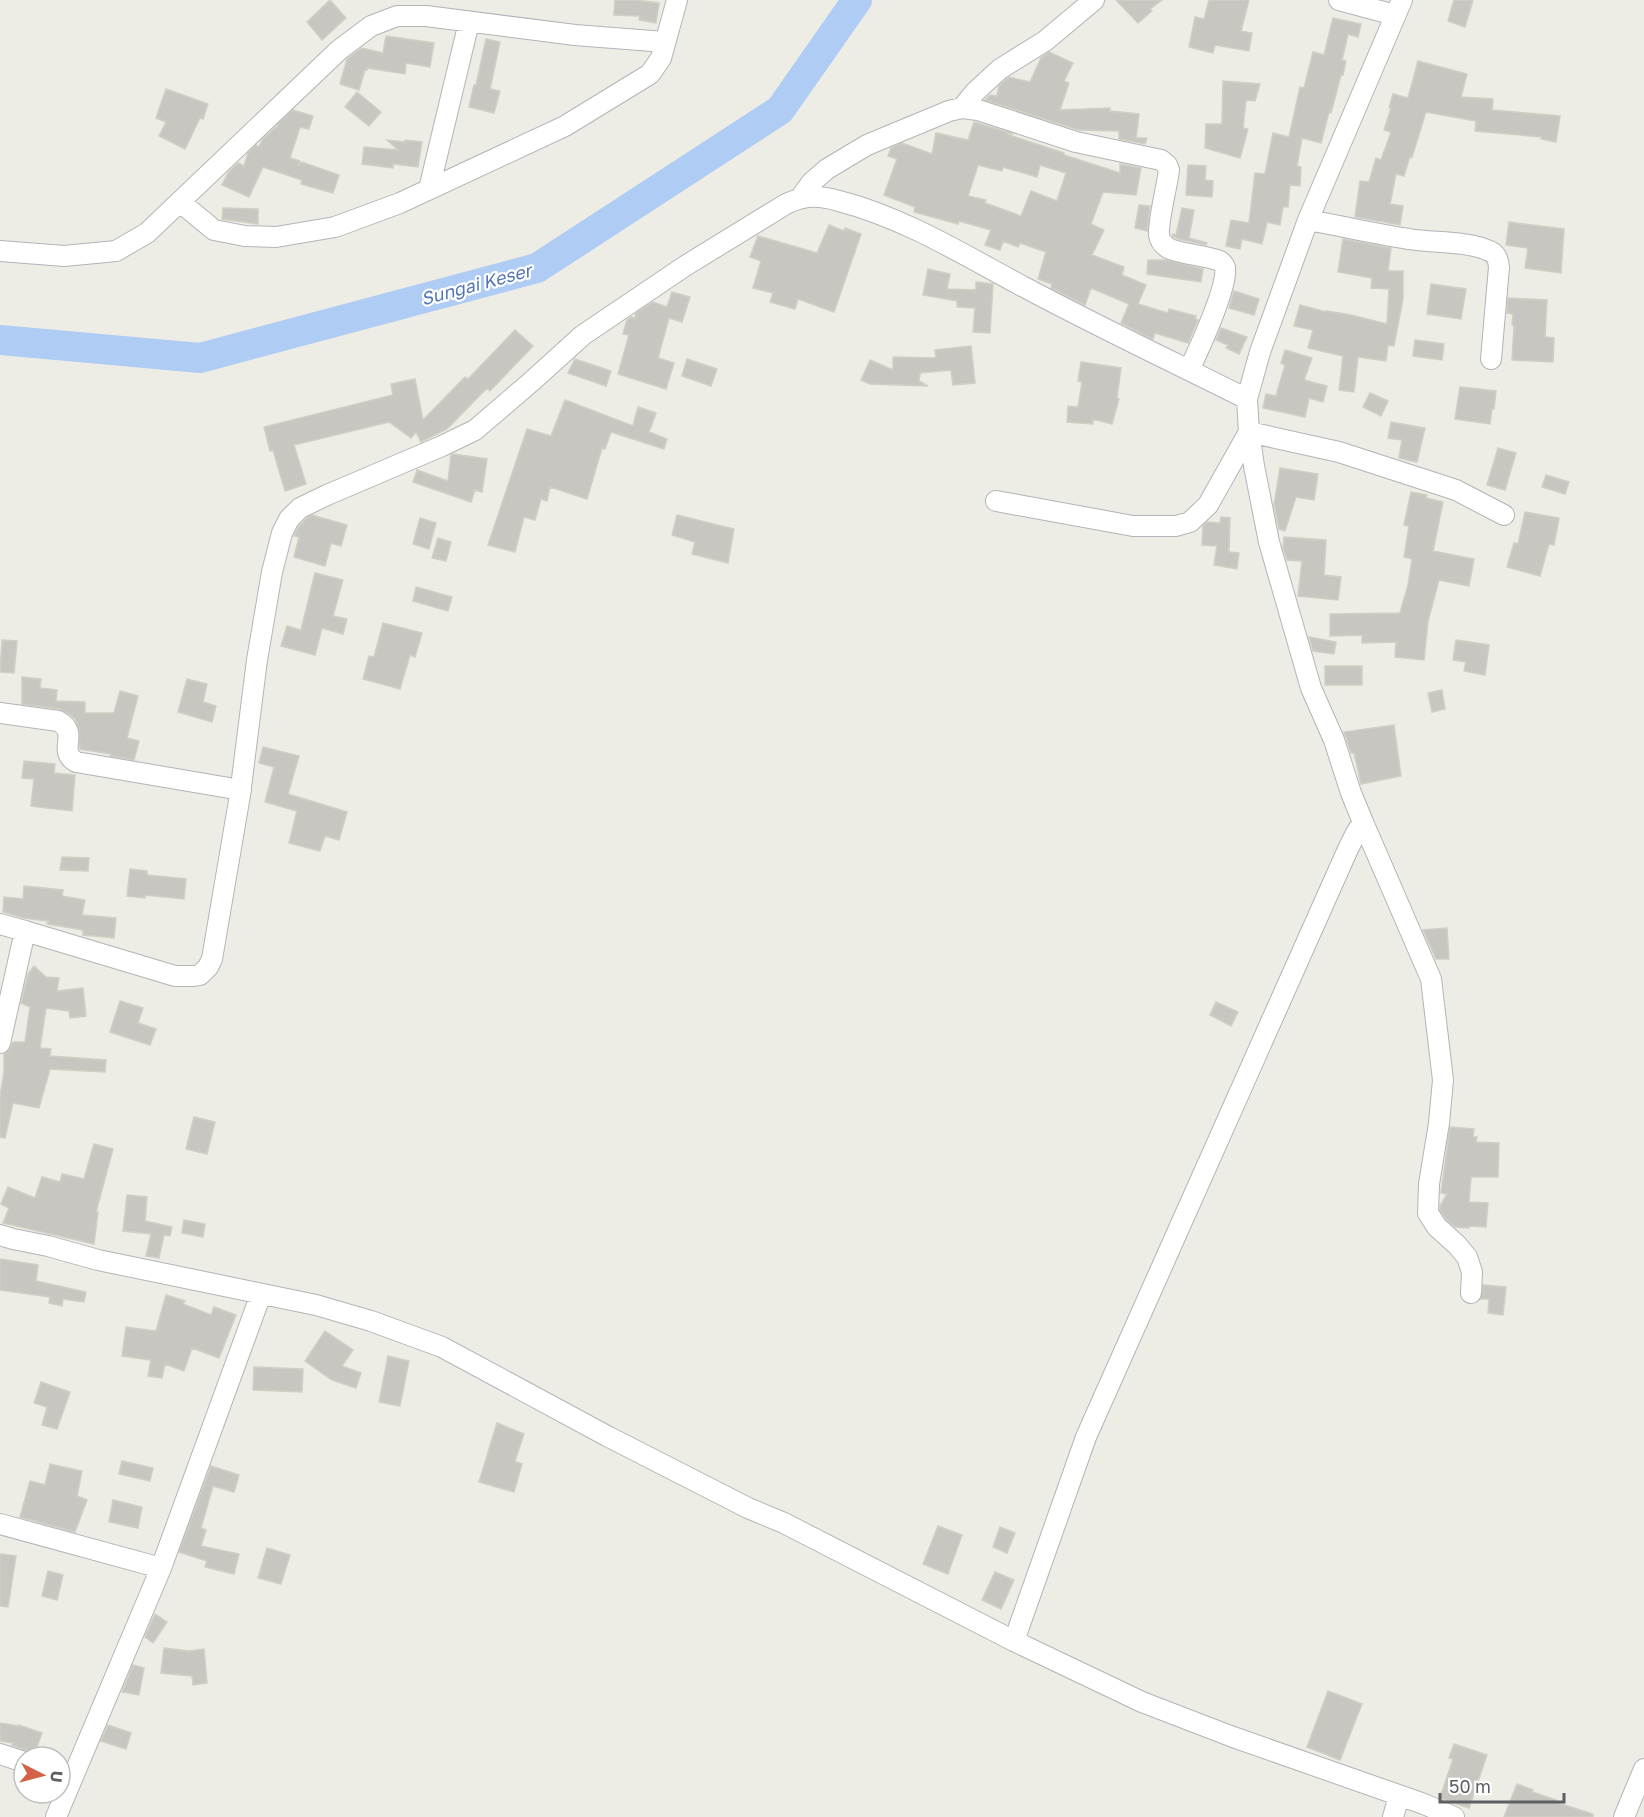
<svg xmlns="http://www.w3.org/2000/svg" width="1644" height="1817" viewBox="0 0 1644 1817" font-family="'Golos Text',sans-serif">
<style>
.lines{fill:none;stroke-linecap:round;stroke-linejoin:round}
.river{stroke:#aeccf4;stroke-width:30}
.building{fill:#c8c6c1;stroke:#d1cfc4;stroke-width:1.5;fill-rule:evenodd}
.minor-casing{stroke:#b2b4b8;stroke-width:22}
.minor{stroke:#fff;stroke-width:20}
.labels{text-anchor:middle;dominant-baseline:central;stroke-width:4.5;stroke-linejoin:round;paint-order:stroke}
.water-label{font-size:18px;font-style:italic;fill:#5476b3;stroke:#fff}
</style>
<rect width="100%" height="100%" fill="#edece5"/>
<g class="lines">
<path class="river" d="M0,340L200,358L537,268L780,110L857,0"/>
</g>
<path class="building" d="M330,0L346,18L322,40L307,22Z
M615,0H635L659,3L656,23L639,20L640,16L614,15Z
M1116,0H1162L1150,9L1152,11L1138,23Z
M1209,0H1249L1241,31L1252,33L1249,51L1215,45L1213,53L1189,47L1195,17L1204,19Z
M1454,0H1473L1465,27L1448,21Z
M1333,18L1361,24L1358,37L1348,34L1342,60L1346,61L1343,75H1341L1331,113L1329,112L1321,143L1302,138L1297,166L1301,167L1300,186L1290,185L1288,207H1283L1280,225L1267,222L1262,244L1242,239L1240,249L1226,246L1231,220L1249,223L1255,173L1265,174L1273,133L1289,137L1300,87L1304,88L1313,52L1324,55Z
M386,36L434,43L430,67L406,63L405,74L367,68V70H365L359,90L340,84L347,59L362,48L383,53Z
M486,39L500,42L490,89L500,91L494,113L469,107L474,85H476Z
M1049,52L1073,63L1064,81L1069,83L1060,110L1110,108V111L1139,114L1136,138H1147L1145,144L1119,139V131L1079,130L985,100L990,95L997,96L999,86L1009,77L1030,82L1041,58Z
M1418,61L1467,74L1461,97L1493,99L1492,110L1560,116L1556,142L1541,139L1542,137L1475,131L1476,121L1426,112L1412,157L1410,156L1404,176L1396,174L1390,204L1403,206L1400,225L1355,217L1360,181L1369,182L1376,158L1381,160L1391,132L1384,130L1391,108H1389L1393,94L1408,98Z
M1223,81L1260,84L1255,101L1246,100L1243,128L1248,129L1240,158L1205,148L1206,124H1222Z
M166,89L208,104L203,119L200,118L185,149L159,136L166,122L156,118Z
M357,92L381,112L369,126L345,107Z
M293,110L313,116L309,129L300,127L290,158L300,161L298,166L302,162L339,175L333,193L301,184L302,180L263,167L249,197L222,185L228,173L238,163L244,166L248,153L256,145L259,147L262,140L276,127L277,128L278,124Z
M974,122L1013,134H1006L1064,153V155L1120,173V164L1141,168L1136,195L1103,192L1091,224L1104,230L1092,255L1124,267L1122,275L1146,285L1138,304L1168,313L1169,309L1196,316L1195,319L1198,320L1188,343L1155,333L1153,339L1150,338L1121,323L1129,304L1091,288L1085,305L1051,288L1052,284L1038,279L1046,252L1020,243L1018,247L1003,241L1000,250L985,245L991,230L959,221L958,224L914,212L915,207L884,195L897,159L888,156L891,148L902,143L932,154L936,133L968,140ZM978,165L1002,171L1003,167L1037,177L1040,165L1066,173L1057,201L1031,191L1021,216L985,203L986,200L968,196Z
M387,140L405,142V140L422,142L418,167L393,164V168L362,164L364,147L398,150Z
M1188,165L1206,166L1205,180L1213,181L1212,197L1186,195Z
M1139,205L1150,206L1147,231L1135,228Z
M223,208L258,209V224L222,219Z
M1182,208L1194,210L1189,238L1207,243L1206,245L1179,239L1172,236L1173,234L1176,235Z
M1509,222L1564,229L1561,273L1525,268L1528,248L1506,245Z
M829,225L844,231L845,228L861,234L834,312L798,299L795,309L770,302L773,293L753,288L761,261L750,257L758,236L817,253Z
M1343,239L1391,248L1388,271H1403V299L1394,346L1388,345L1386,361L1358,357L1354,392L1339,390L1343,356L1308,348L1313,330L1294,326L1300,305L1326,312V311L1351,315L1387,324L1389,289L1371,288L1372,278L1338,272Z
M1148,260H1166L1203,269L1201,282L1147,274Z
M928,269L950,274L947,289L976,290V282L993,284L990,333L973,332L975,308L957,307V301L923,295Z
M1431,284L1466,289L1461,319L1427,314Z
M1234,291L1259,299L1254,315L1229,308Z
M672,292L690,297L682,322L669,318L658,358L674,363L666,389L618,374L629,335L623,334L627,320L631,317L635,318L636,313L653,302L667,307Z
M1508,298L1547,300L1545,337L1554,338L1553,362L1512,360L1514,326L1512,325L1513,314L1507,313Z
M1221,328L1247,337L1239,354L1226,348L1228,345L1216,340Z
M515,330L533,346L490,391L487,388L447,429L421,442L416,432L411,438L389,422L294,445L306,484L285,491L273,450L270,451L264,427L393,395L391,384L415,379L423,420L465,377L468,379Z
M1415,340L1444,344L1442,360L1413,356Z
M971,346L975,383L953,385L951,370L920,373L919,381L928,386L870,384L861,380L870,360L893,370V357L936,358L935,350Z
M1285,350L1312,358L1304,380L1327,386L1323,402L1309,398L1305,417L1263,408L1266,394L1276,396L1285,365L1281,363Z
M575,359L611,371L606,386L568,373Z
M687,359L717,369L711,386L682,376Z
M1081,362L1121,368L1117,398L1119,399L1112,424L1093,419V424L1067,422L1068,406L1078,407L1082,382L1078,381Z
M1460,387L1496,391L1494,409H1492L1490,424L1455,419Z
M1370,393L1388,401L1381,416L1363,407Z
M565,400L633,426L638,407L656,413L649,432L667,439L664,449L611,432L605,449L602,448L587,499L550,487L547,501L541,499L535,520L524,517L515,552L488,545L527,429L551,436Z
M1391,422L1425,428L1417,462L1399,458L1402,440L1388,438Z
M1498,448L1516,453L1505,490L1487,485Z
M453,454L487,459L482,492L473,490H475L471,502L413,482L417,470L448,481L451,455Z
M1280,468L1318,474L1314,500L1296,497L1285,531L1279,529L1274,505Z
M1546,475L1569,482L1565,494L1542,487Z
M1411,492L1427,495L1426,498L1443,502L1433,551L1474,559L1469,586L1439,580L1428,621L1424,660L1395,657L1396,642L1362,643V635L1330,636V614L1400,613L1408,585L1412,559L1404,557L1409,526L1404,525Z
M1525,512L1559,518L1554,545L1549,544L1540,576L1507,567L1514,543L1518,544Z
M312,515L347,525L341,546L331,543L325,566L294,557L299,537L294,536L299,526L307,518Z
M677,515L734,529L728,563L692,554L695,542L672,535Z
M1221,517L1230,518L1229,552L1239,553L1237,569L1214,565L1217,546L1202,545L1203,526L1207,522L1220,523Z
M420,518L436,523L429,549L413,544Z
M1284,537L1326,540L1324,575L1341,577L1338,600L1298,596L1302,561L1287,560L1283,548Z
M438,538L451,542L446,561L432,558Z
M315,573L343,580L333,616L347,619L343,634L322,628L315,655L281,646L287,626L301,630Z
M416,587L452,597L448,611L413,601Z
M383,623L422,633L415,657L410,655L400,689L363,679L369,656L374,657Z
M1309,637L1336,642L1334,654L1313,651Z
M2,640L17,641L14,673L0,672Z
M1456,640L1489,645L1485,675L1464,671L1466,662L1453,660Z
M1325,666H1362V685H1325Z
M22,677L41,679L40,688L57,690L56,701L85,702V713H114L120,691L138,696L127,738L139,741L134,760L110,756L111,754L80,749L79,729L75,719L69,714L60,709L22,704Z
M187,679L207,684L203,702L216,706L212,722L178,712Z
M1442,690L1445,709L1432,712L1428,693Z
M1394,725L1401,776L1361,784L1354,753H1351L1344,732Z
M263,747L299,756L288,794L347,812L339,840L325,836L320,851L289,843L297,811L265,802L274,767L259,763Z
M24,761L55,764L54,773L75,775L72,811L31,806L34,779L22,778Z
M62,857L89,858L88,871L60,870Z
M130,869L147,871V875L186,879L184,899L145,895V898L127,896Z
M24,886L63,890L62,896L85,900L82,915L116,918L114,938L83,935V930L47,924L48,921L24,918L3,912L4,897L23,899Z
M1447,928L1449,959H1436L1423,930Z
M34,966L46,977L59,978L57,991L83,988L86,1016L70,1018L69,1011L46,1008L40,1048L51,1049L50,1056L106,1060L105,1072L50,1069L39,1108L13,1103L5,1138L0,1137V1096L4,1073V1054L9,1051L13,1042H25L30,1007L21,1003L28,974Z
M120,1001L143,1008L138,1023L156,1029L150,1045L110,1032Z
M1216,1002L1238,1012L1231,1026L1210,1015Z
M194,1117L215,1122L207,1154L186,1149Z
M1450,1127L1474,1129L1473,1137H1477L1476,1142L1499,1143L1498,1177H1471L1469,1202L1488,1203L1486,1227L1469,1226V1228L1455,1227L1446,1219L1440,1210V1206L1447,1194L1441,1193Z
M94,1144L113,1149L96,1212H98L94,1244L3,1223L9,1208L1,1204L8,1187L35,1198L42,1177L60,1182L62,1174L84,1179Z
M127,1195L147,1197L145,1221L172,1227L170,1236L164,1235L159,1258L146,1256L151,1234L123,1231Z
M184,1220L205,1224L203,1237L182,1233Z
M0,1259L38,1265L36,1281L86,1292L84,1302L63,1299L62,1306L49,1303L50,1297L0,1290Z
M1483,1285L1506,1287L1503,1315L1488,1313L1489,1299H1481Z
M166,1295L185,1301L183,1304L211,1315L214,1307L236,1315L219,1358L192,1348L184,1371L165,1364L162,1378L148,1376L151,1360L122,1356L126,1327L156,1331Z
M325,1331L353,1350L342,1366L361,1373L356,1388L332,1380L305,1361Z
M388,1356L409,1361L400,1406L379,1402Z
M254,1367L303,1369L302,1392L253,1390Z
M41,1382L70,1392L57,1429L42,1425L47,1407L34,1403Z
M497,1423L524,1434L515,1461L522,1464L514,1492L479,1482Z
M122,1461L153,1468L150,1481L119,1474Z
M50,1464L82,1471L77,1496L87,1500L75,1532L20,1517L30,1481L45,1485Z
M211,1466L239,1475L234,1492L213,1486L201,1528L206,1530L201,1546L239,1554L234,1574L205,1567L207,1561L179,1552Z
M113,1500L142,1507L138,1528L109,1522Z
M938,1526L962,1535L948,1574L923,1564Z
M1000,1527L1015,1533L1007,1553L993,1547Z
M267,1548L290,1555L281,1584L258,1578Z
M0,1554L16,1556L8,1607L0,1606Z
M48,1571L63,1575L57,1600L42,1596Z
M995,1572L1014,1580L1001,1609L982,1600Z
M155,1614L167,1622L153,1643L145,1637Z
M164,1648L189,1651L204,1649L207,1683L193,1685L192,1676L161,1673Z
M133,1665L144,1668L139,1695L122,1692Z
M1328,1691L1362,1704L1340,1760L1307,1747Z
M0,1723L19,1726V1725L42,1733L34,1756L28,1751L12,1745L13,1743L0,1741Z
M108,1725L131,1733L126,1749L101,1741Z
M1454,1744L1487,1755L1469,1808L1440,1798L1453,1759L1449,1758Z
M1517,1784L1533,1790L1532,1792L1556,1800L1555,1802L1593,1814V1817H1504Z"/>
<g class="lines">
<g class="minor-casing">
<path id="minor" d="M1339,0L1395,15
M962,108L975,92L1000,69L1045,41L1094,0
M429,189L469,22
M801,197L812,182L827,169L867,145L949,111L962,108L978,110L1076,142L1161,160L1167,165L1169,170C1167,187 1158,220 1159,235C1160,242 1164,246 1170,249C1186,255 1204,255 1220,261C1223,264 1224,264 1225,268C1228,287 1198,351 1189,370
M180,202L214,230L245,236L276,237L335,227L400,203L565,126L650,74L661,58L677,0
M1308,220C1342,226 1375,234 1409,239C1432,243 1466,241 1487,250C1496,253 1498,258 1499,267L1491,359
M0,251L64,256L116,251L147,233L339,50L371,26L397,16H426L575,35L665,42
M996,501L1133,526H1176L1190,522L1208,505L1249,432L1339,452L1456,490L1504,515
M0,713L58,721C81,734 56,750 76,762L241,790
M1363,822L1431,979L1443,1080L1439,1123L1429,1184L1428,1213L1437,1227L1457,1245L1467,1257L1472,1272L1471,1293
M0,924L25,931L0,1043
M25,931L175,976H194L200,975L208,967L212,959L240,795L257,660L272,572L282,533L289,519L300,508L327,495L442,446L475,430L531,382L583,335L685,266L786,204C805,195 818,195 839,201C905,218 964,255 1024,287C1097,326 1173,362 1247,399
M0,1235L13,1239L48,1246L98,1260L316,1305L371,1321L442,1347L607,1436L748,1508L784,1523L1014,1641L1142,1702L1233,1737L1424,1804L1454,1817
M0,1524L161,1568
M1014,1641L1086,1437L1348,849L1356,833L1363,822L1351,793L1334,740L1311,688L1269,542L1254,466L1249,432L1247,399L1260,352L1308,220L1402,0
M0,1754L24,1762
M56,1817L161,1568L261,1294
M1393,1817L1399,1796
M1624,1817L1644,1769"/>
</g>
<use href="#minor" class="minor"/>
</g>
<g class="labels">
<g class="water-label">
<text transform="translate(476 284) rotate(-15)">Sungai Keser</text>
</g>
</g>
<g transform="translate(42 1775) rotate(96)"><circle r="28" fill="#ffffff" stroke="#bebfc1" stroke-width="1.5"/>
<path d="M0-4.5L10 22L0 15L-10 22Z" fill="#d26346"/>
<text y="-9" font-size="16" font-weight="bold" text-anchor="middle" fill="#5d5f63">U</text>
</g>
<path d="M1440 1793v9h124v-9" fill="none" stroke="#5d5f63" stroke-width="3"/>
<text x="1449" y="1793" font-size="18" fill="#5d5f63" stroke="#ffffff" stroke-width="4.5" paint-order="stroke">50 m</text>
</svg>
